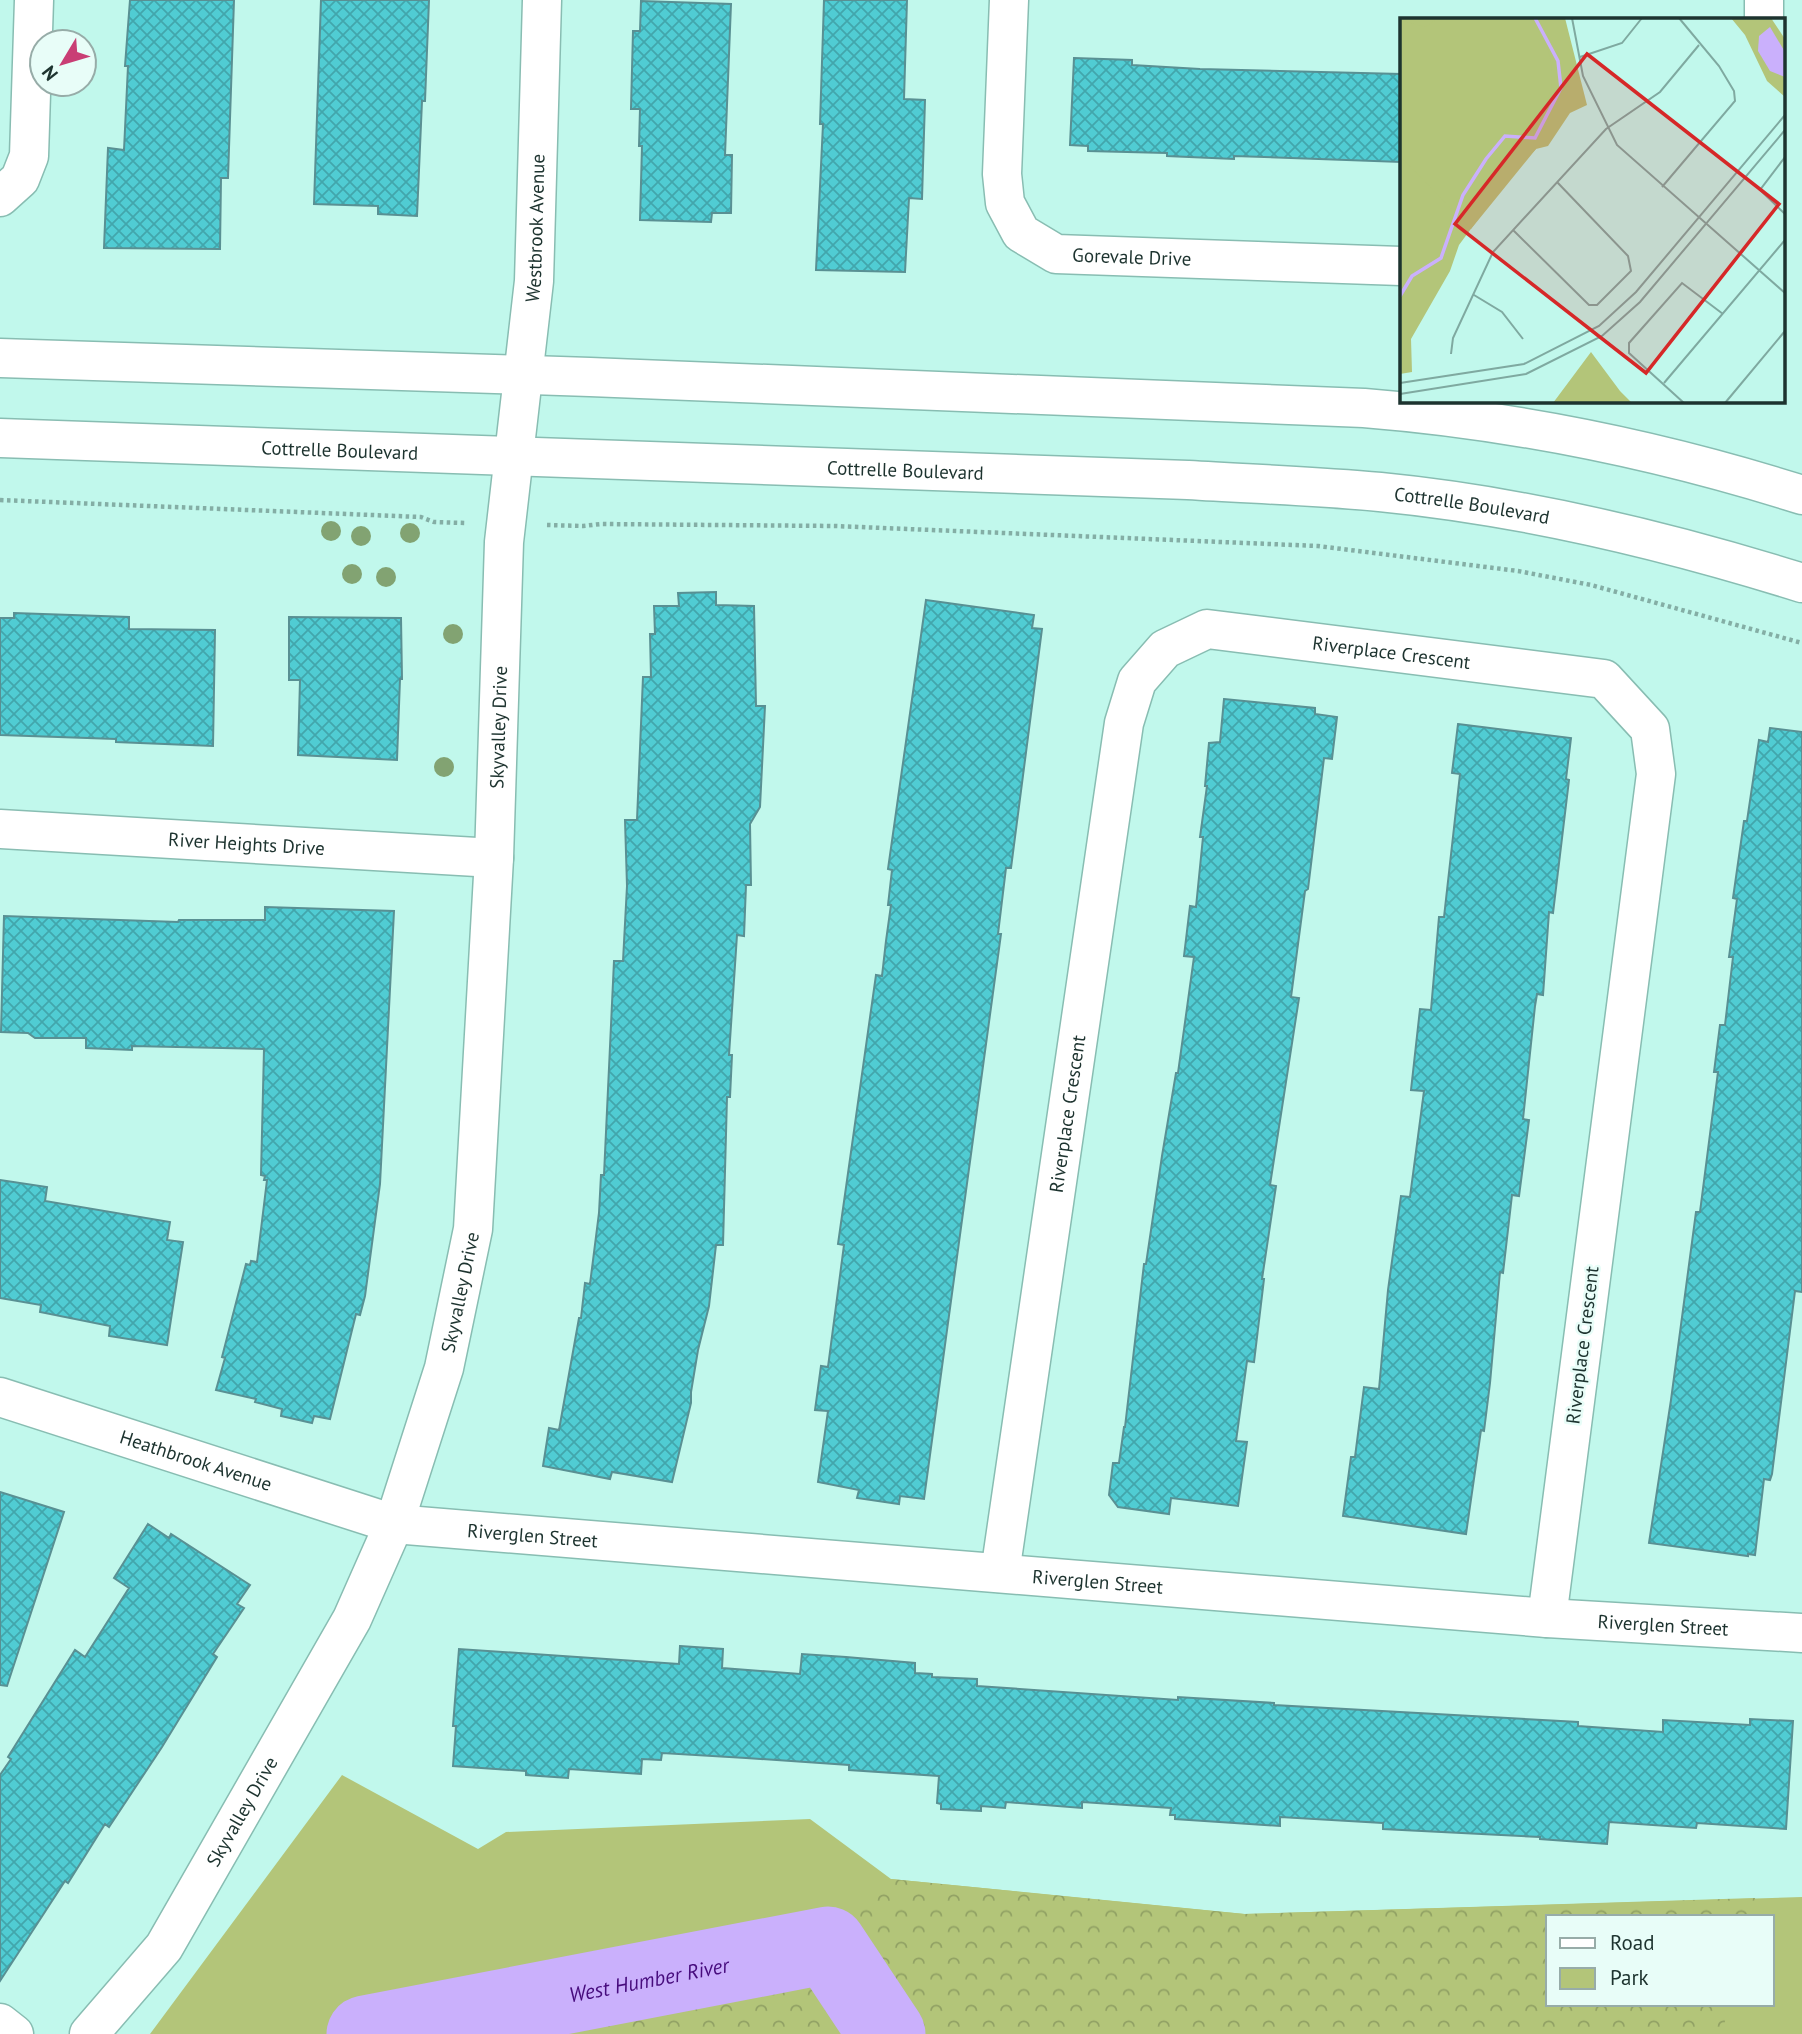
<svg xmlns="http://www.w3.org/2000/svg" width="1802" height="2034" viewBox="0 0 1802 2034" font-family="'PT Sans',sans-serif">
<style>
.green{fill:#b3c579;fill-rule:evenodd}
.forest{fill:url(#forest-crowns)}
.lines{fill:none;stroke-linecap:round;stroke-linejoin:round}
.river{stroke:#cab0fc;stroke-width:77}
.building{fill:url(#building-cross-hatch);stroke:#599093;stroke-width:2}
.street-casing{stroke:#88bdb2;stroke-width:41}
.secondary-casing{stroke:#88bdb2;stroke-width:41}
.path{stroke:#84aea5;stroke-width:4.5;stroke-dasharray:3.5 3.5;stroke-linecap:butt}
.street{stroke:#fff;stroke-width:38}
.secondary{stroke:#fff;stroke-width:38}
.tree{fill:#82a372}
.labels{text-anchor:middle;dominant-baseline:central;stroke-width:5;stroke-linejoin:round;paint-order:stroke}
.street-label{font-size:19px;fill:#1d332f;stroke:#e8fdf8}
.water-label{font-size:21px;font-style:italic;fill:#470c7d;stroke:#e8fdf8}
.inset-river{fill:none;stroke:#cab0fc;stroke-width:3.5}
.inset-road{fill:none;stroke:#7fa9a0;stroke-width:2}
.view{fill:#d62828;fill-opacity:0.15;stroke:#d62828;stroke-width:3.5}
.inset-edge{fill:none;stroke:#1d332f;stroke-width:3.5}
</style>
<defs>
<pattern id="forest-crowns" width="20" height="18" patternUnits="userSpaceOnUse" patternTransform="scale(1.75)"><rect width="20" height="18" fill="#b3c579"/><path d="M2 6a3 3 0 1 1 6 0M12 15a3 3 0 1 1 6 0" fill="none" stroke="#91a164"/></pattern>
<pattern id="building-cross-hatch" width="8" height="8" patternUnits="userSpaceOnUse" patternTransform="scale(1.75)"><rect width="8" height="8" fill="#50ccd3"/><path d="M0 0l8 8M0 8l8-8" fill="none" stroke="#42a6ac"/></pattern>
</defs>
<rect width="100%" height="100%" fill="#c1f8ec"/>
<path class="green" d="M342,1775L478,1849L506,1832L810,1819L891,1879L1244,1914L1802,1897V2034H150ZM1548,1917H1772V2004H1548Z"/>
<path class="forest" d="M891,1879L1245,1914L1755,1898L1751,1917H1548V2004H1729L1722,2034H531L538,2031L706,2004L786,1968Z"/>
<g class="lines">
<path class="river" id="s1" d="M365,2034L828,1945L887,2034"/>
</g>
<path class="building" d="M130,0H234L228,178H221L220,249L104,248L108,148L124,150L128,66H125Z
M321,0H429L425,101H422L417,216L378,214V206L314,204Z
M824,0H907L904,99L925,100L922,199L909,198L905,272L816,270L823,124H820Z
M641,1L731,4L725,155H732L731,213H712L711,222L640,220L642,146H639L640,109H631L633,31H640Z
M1074,58L1132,60V65L1200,69L1401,74V162L1234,156V159L1167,156V153L1088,151V146L1070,145Z
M716,592V605L754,606L756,706H765L760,807L750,824L751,885H746L744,936L737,935L729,1055H732L730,1097H727L723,1245H716L709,1306L698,1350L691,1392V1403L672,1482L612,1472L610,1479L543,1466L549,1428L559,1430L579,1318H581L585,1283L590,1284L599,1213L601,1175H604L614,961H623L627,886L625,820H637L643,677H651L650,634H655L654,606H679L678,593Z
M926,600L1034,615L1032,628L1042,629L1011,868H1006L998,934H1001L924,1499L900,1496L899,1504L857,1498L859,1490L818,1482L828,1411L815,1410L821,1366L828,1367L844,1245L838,1244L876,975L882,976L886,941L891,905H888L892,870L888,869Z
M14,613L129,617V629L215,630L213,746L116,742V739L0,735V618H14Z
M289,617L401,618L402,679H400L397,760L298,755L300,680H289Z
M1224,699L1315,708V714L1337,717L1332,759L1324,758L1308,889L1305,891L1291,997L1299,998L1270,1185L1276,1186L1262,1279H1264L1254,1362L1247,1361L1236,1441L1247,1442L1238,1506L1171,1498L1169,1514L1118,1507L1109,1495L1113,1463H1119L1124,1427H1125L1144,1264H1146L1162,1156L1176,1073H1178L1194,957L1184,956L1190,906L1196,907L1203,837H1200L1207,786H1205L1209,743L1220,742Z
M1458,724L1571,738L1566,779L1569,780L1553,913L1549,912L1543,995L1537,994L1535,1006L1523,1119L1529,1120L1519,1196L1512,1195L1503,1273L1500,1272L1490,1383L1484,1431L1481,1430L1466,1534L1343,1516L1351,1457H1355L1364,1387L1379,1389L1388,1290L1401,1196L1410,1197L1424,1091L1411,1090L1420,1009L1431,1010L1439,917H1444L1460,774L1452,773Z
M1770,728L1802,732V1292L1795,1291L1772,1474L1770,1480L1764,1479L1755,1555L1748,1554V1556L1649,1543L1671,1400L1696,1212H1700L1718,1072H1714L1720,1025H1725L1733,957H1729L1737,899L1733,898L1744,821H1747L1759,740L1768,742Z
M265,907L394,911L380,1184L365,1296L360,1315L356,1314L330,1419L314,1416L312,1423L281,1416L282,1409L255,1402L256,1399L216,1390L225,1358L222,1357L246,1264L250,1265L251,1261L257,1262L267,1180H264L265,1176L261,1175L264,1049L132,1046V1050L86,1048V1038H35L28,1033L1,1032L4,916L178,922L179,920H265Z
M0,1180L47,1187L45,1201L170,1222L167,1240L183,1242L167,1345L109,1336L110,1326L40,1312L41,1305L0,1298Z
M0,1492L64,1512L7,1686L0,1685Z
M148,1524L169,1538L171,1534L250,1585L237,1604L244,1608L213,1654L217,1657L162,1747L109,1827L105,1824L68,1883L65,1881L0,1981V1775L11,1759L8,1757L75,1650L85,1657L129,1588L114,1578Z
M680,1646L723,1649L722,1668L800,1674L802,1654L846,1657L915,1663V1673L932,1674V1677L977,1679V1686L1178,1700V1697L1274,1703V1705L1578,1722V1726L1663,1732V1720L1750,1725V1719L1793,1721L1786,1829L1697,1823L1696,1828L1609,1822L1607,1844L1540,1839V1837L1383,1829V1823L1280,1817V1826L1175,1819V1815H1170L1171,1808L1082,1802V1808L1006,1802L1005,1808L981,1806V1811L941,1809V1804L937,1803L939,1776L849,1770V1765L746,1758L662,1753L661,1760L642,1759L641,1774L569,1769L568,1778L526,1775V1771L453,1766L456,1726H453L459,1649L679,1664Z"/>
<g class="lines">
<g class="street-casing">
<g id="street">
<path id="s2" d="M1009,0L1002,174L1005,203L1021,233L1056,254L1401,266"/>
<path d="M1764,19V0"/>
<path d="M0,197L20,179L29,156L34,0"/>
<path id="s3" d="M0,829L494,858"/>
<path id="s4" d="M0,1397L394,1524L1547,1618L1802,1633"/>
<path id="s5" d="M1000,1573L1124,723L1137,681L1165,649L1207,629L1604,679L1650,729L1656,774L1547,1618"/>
<path d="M0,2023L14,2034"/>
<path id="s6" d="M89,2034L164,1947L352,1619L394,1524L444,1368L473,1229L494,858L504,542L534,281L542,0"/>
</g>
</g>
<g class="secondary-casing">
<g id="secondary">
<path d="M0,358L590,377L1364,408C1513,420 1660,450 1802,495"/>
<path id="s7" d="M0,438L1188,480C1252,484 1316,486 1380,492C1523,506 1665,540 1802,583"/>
</g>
</g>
<path class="path" d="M0,500L421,517L434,522L465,523
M547,525L583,526L601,524L835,526L1318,546L1518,571L1591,585L1802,643"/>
<use href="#street" class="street"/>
<use href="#secondary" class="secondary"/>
</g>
<g class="tree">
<circle cx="331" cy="531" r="10"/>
<circle cx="410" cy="533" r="10"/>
<circle cx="361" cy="536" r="10"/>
<circle cx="352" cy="574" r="10"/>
<circle cx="386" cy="577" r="10"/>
<circle cx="453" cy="634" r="10"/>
<circle cx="444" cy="767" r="10"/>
</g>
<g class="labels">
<g class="street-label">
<text stroke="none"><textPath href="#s6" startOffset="1906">Westbrook Avenue</textPath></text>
<text stroke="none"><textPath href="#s2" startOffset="354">Gorevale Drive</textPath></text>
<text stroke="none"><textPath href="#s7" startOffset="340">Cottrelle Boulevard</textPath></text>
<text stroke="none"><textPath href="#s7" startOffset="906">Cottrelle Boulevard</textPath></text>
<text stroke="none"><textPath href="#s7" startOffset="1474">Cottrelle Boulevard</textPath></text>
<text stroke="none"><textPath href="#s5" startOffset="1178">Riverplace Crescent</textPath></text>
<text stroke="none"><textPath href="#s6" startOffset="1405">Skyvalley Drive</textPath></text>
<text stroke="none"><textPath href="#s3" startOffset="247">River Heights Drive</textPath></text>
<text stroke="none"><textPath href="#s5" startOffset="464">Riverplace Crescent</textPath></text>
<text stroke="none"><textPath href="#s6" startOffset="838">Skyvalley Drive</textPath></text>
<text transform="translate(1582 1345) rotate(-83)">Riverplace Crescent</text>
<text stroke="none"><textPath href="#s4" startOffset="206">Heathbrook Avenue</textPath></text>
<text stroke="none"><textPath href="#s4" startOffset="553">Riverglen Street</textPath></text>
<text stroke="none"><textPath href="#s4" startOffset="1120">Riverglen Street</textPath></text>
<text stroke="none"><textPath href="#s4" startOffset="1687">Riverglen Street</textPath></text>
<text stroke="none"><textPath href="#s6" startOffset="271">Skyvalley Drive</textPath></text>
</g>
<g class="water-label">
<text stroke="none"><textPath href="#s1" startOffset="289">West Humber River</textPath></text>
</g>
</g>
<g transform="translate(1400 18)">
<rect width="385" height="385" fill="#c1f8ec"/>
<path d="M0,0H165L187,87L170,95L148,128L136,131L107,162L59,227L50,253L11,321L12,354L0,356ZM331,0H371L385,21V79L367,63L345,17ZM191,334L220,373L232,385H153Z" fill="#b3c579"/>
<path d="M39,0H135L144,14L151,45L152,69L136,115V131L71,211L0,138V2L25,9Z" fill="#b3c579"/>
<path d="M370,9L385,34V59L370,53L358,33L359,18Z" fill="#cab0fc"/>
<path class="inset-river" d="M0,278L12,258L41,240L63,177L86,141L105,118L135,120L161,70L158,43L135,0"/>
<path class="inset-road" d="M172,0L183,58L217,127L385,275M180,39L222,25L242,0M385,139L360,172L385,196M262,169L335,83L334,73L319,48L279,0M113,212L189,287H197L231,253L228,238L157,164M74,277L102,294L123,321M51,336L53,320L93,234L206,111L260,74L299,27M0,365L124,346L199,308L236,274L385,97M264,365L385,222M0,376L126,356L202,318L240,284L385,112M284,385L229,335V325L282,265L323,296M325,385L385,313"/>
<path class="view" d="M187,36L379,186L246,355L55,206Z"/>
<rect width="385" height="385" class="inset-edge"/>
</g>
<rect x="1546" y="1915" width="228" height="91" fill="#e8fdf8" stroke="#97aca8" stroke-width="2"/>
<rect x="1560" y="1938" width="35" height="10" fill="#ffffff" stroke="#97aca8" stroke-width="2"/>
<text x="1610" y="1950" font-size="21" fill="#1d332f">Road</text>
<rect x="1560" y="1968" width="35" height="21" fill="#b3c579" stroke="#97aca8" stroke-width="2"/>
<text x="1610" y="1985" font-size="21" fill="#1d332f">Park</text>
<g transform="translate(63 63) rotate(232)"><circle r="33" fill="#e8fdf8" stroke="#97aca8" stroke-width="2"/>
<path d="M0-5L12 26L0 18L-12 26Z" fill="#c93e75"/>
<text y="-10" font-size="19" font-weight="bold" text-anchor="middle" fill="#1d332f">N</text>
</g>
</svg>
